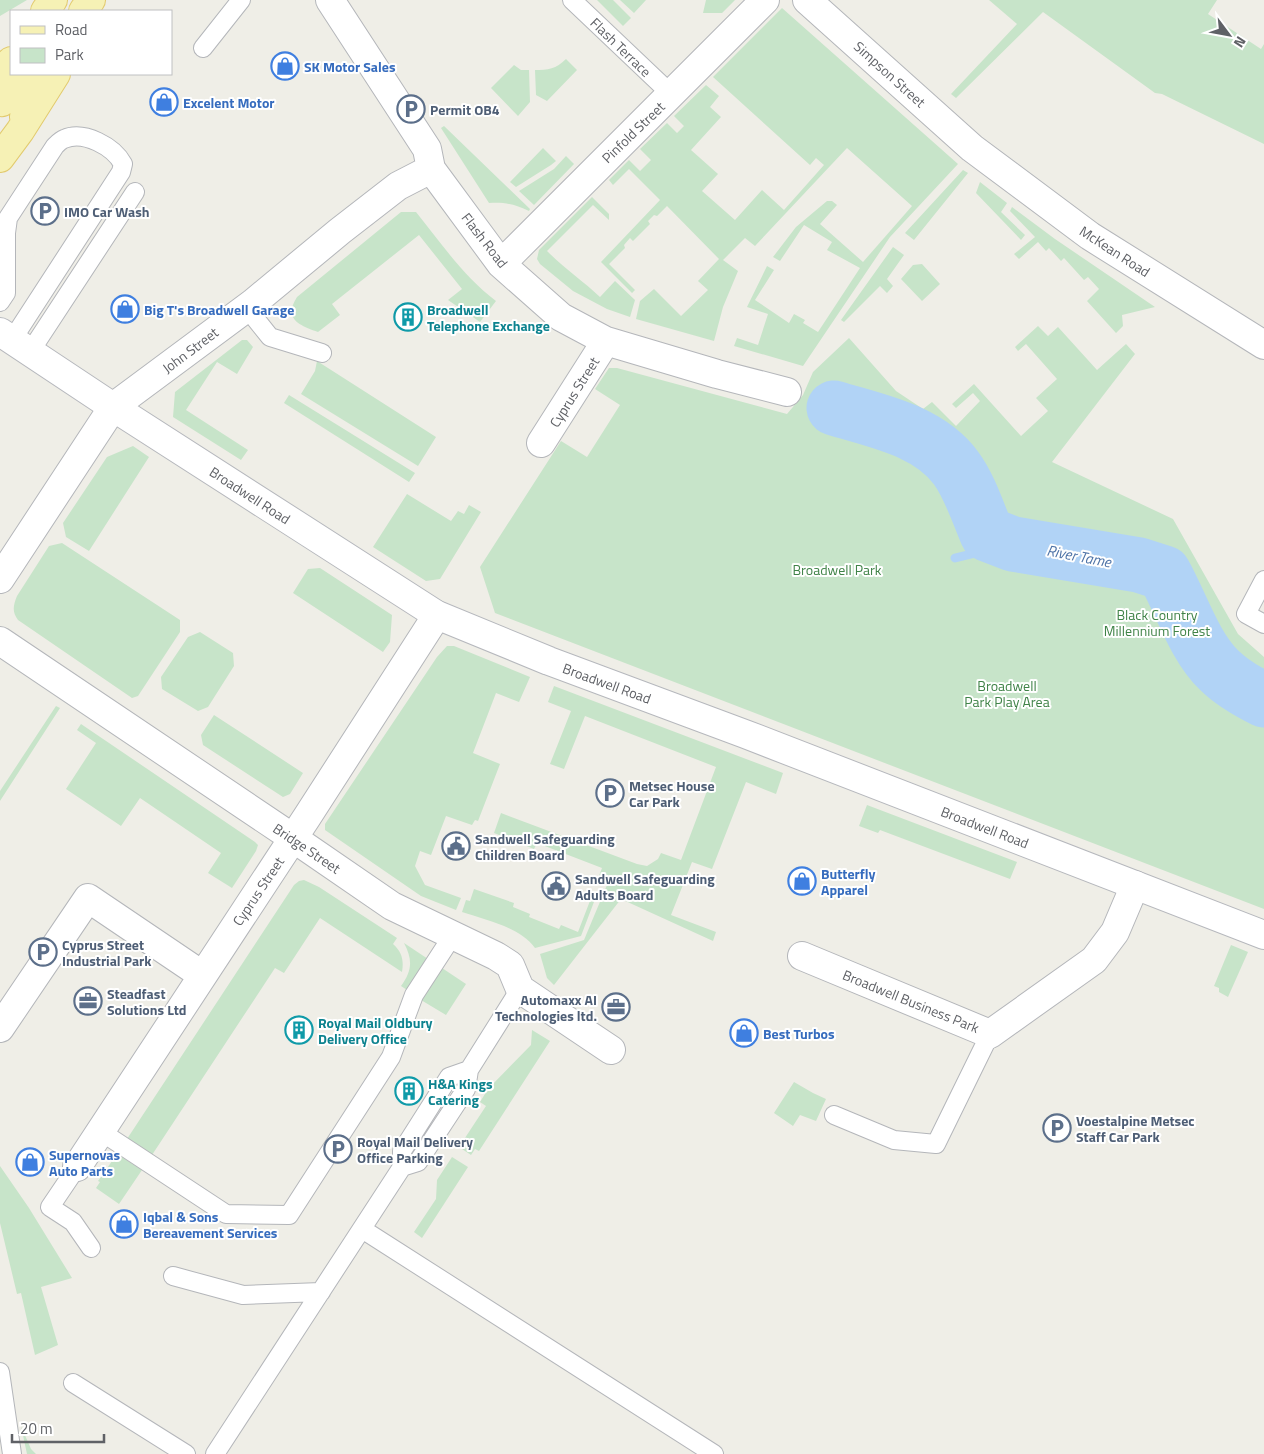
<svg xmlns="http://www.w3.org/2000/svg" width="1264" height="1454" viewBox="0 0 1264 1454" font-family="'Titillium Web',sans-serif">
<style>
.green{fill:#c7e4c9}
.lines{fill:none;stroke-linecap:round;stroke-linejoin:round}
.stream{stroke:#b1d3f6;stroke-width:9}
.river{stroke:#b1d3f6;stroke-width:55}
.lane-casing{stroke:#b4b6ba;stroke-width:20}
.street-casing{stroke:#b4b6ba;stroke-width:30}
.secondary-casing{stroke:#b6b8bd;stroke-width:30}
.primary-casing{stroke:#e2ca6d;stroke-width:30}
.lane{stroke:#fff;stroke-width:18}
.street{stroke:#fff;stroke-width:28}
.secondary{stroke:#fff;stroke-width:28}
.primary{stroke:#f6f1b5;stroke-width:28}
.labels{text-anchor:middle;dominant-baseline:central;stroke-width:4;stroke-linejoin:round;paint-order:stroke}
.street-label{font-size:14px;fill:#5f6166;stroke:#fff}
.shop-label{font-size:14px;font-weight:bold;fill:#366cbe;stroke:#fff;text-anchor:start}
.service-label{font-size:14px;font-weight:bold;fill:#4e5e75;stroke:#fff;text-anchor:start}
.culture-label{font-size:14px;font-weight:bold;fill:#0d838f;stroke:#fff;text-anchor:start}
.park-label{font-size:14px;fill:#408348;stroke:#fff}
.water-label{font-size:15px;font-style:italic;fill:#4e73a7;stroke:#fff}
</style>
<rect width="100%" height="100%" fill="#efeee7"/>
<path class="green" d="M0,0H27L0,16Z
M597,0H613L631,18L623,26Z
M620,0H646L634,13Z
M706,0H735L722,13H703Z
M989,0H1217L1208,14L1261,49L1264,44V144L1162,94L1155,93L1043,12L956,98L951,94L1017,24Z
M782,8L958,164L890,237L803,366L734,346L737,338L758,345L768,314L747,307L767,266L774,270L755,300L789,323L794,314L805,320L803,323L818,332L860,268L827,250L832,242L804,225L780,261L773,257L796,227L827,201H832L837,205L820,224L863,262L912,206L847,148L755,246L745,238L723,260L738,271L723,307L714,341L636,319L640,301L654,289L681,316L708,290L698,281L719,259L667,206L657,216L654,215L648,221L650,224L633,241L630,238L624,245L625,248L609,264L635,290L632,293L601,262L660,200L629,169L613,185L609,180L629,160L640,171L651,160L640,149L667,123L677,133L684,126L674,116L706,85L719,96L710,107L721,117L691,150L718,174L702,191L735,220L762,190L784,210L824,165L816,158L810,165L713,77Z
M566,59L577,70L547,101L536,95L535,70C548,70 556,69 566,59Z
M514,65L521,70H529L530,102L518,116L491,88Z
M444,126L530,209L529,211C515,204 504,202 489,203L441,128Z
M543,148L556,161L551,165L516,187L510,182Z
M566,156L574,164L534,205L519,191L554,169Z
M963,170L968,173L914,240L905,233Z
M980,182L1007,203L1001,212L1025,235L1021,240L976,193Z
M592,197L609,214V220L593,205L547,251C564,268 583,281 600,297L615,281L635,300L630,317L607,309L573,291L540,264L537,259L539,250Z
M1012,207L1055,239L1155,307L1122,315L1123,326L1116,333L1087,301L1099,289L1088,277L1084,280L1064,258L1061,261L1049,248L1046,251L1038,242L1019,259L1014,254L1035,237L1010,211Z
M401,212H416C441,243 464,277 496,301L480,322L448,300L462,289L419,235L332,304L340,315L318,332C299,325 283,319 297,297Z
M893,247L904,255L887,279L893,286L887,293L880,286L844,322L841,320Z
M922,264L940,284L922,301L901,279L913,265Z
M1038,326L1048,336L1058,327L1097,370L1126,344L1135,354L1052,462L1173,519L1238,634L1264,657V909L495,613L480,567L561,441L587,457L620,405L595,389L609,368H617L787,414L803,395L813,372L849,338L896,391L923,409L932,402L956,426L980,401L973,393L956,408L952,404L974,384L1021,436L1048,411L1036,398L1057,379L1026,344L1018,351L1015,347Z
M242,340H247L253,347L237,374L217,362L186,410L248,450L241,460L173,417L175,392Z
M317,361L436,437L418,466L301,394L315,371Z
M289,395L415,473L409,482L284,403Z
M133,446L149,457L89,551L66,537L63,523L107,457Z
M407,494L451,521L458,511L464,514L469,505L481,512L440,579L426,581L373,547Z
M62,543L180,620V632L138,696L132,698L18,620C12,612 13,606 17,596L49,546Z
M320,568L392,615L390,642L383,652L293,593L308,569Z
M200,632L233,653L234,666L208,707L198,711L162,689L161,677L188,637Z
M447,646H454L530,677L519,702L496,693L473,753L500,764L478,821L475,820L472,825L446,816L431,855L420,851L415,866L425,885L461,898L456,910L421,896L325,830V824L437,657Z
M554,686L783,773L776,794L746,782L712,869L692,862L671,915L716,932L713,941L621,899L554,985L547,978L540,954L584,940L607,885L597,881L602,868L537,843L534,849L494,833L501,813L637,864L647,866L658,859L661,853L681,860L716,767L585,716L564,769L550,764L571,711L548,702Z
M56,706L60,708L0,801V791Z
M214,715L303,773L290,794L283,797L203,745L201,735Z
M81,724L255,842L258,845L256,851L232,888L208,873L221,853L140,798L121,826L66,789L96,743L77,730Z
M867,805L1017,862L1010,879L880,830L878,833L859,826Z
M304,880L319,887L397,938L393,944C402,952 404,960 402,972L320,918L284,973L275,968L152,1155L127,1139L294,885L299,881Z
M474,889L514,903L513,907L530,914L529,917L559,929L561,925L578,932L593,893L597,894L581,936L535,948C520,927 486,920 462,912L466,900L470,901Z
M404,943L428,959L407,990L401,986C412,971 413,960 404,943Z
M1231,945L1248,952L1228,997L1219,992V988L1214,986Z
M442,968L466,984L446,1015L421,1000Z
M532,1030L550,1041L479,1151L475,1149L471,1155L459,1147L486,1106L480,1102L488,1089L531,1045Z
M794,1082L813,1093L826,1099L816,1121L800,1115L793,1126L774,1113Z
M117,1154L142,1170L119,1204L96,1188L100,1182L98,1181Z
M452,1157L468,1167L422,1238L414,1232L436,1199L437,1180Z
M0,1166L29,1208L72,1278L41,1287L58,1345L35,1355L21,1293L17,1294L0,1223Z
M21,1426L31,1449L36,1454H27Z"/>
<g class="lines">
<path class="stream" d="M955,558L1013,544"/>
<path class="river" d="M834,408C876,421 928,430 956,468C970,487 978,513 987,534L1013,544L1139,565L1164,573C1181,603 1194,646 1219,670C1232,683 1248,692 1264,700"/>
<g class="lane-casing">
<path id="lane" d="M572,0L671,94
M203,48L241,0
M0,302L6,293V233L8,218L55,146C57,144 61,140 64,139C84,130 114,147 123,164L121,172L12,340
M246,307L270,337L322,353
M30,352L135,192
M1264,580L1246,614L1264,624
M834,1115L894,1140L936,1144L990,1034
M100,1131L226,1214L289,1215L391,1057L414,995L453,935
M77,1167L50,1207L73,1222L91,1248
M402,1167L418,1162L466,1089L469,1070L520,989
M362,1229L714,1454
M173,1276L243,1295L321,1292
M0,1372L12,1454
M73,1383L186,1454
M215,1454L402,1167V1151L449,1077L469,1070"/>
</g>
<g class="street-casing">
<path id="street" d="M330,0L427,149L431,169L501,264L561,317L606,341L717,374L787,392
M807,0L972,148L1090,236L1264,345
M501,264L765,0
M541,443L606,341
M0,579L113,407L253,303L340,231L398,186L431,169
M0,641L293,838L392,906L496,956L510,965L520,989L611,1050
M802,956L990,1034L1094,960L1115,932L1135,885
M0,1028L88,898L202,975
M77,1167L307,817L437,615"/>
</g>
<g class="secondary-casing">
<path id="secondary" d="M0,332L113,407L437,615L549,661L745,734L1264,935"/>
</g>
<g class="primary-casing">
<path id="primary" d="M45,11L53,0
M83,11L91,0
M0,79L11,61
M0,101L2,102L35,74
M24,117L31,91L27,74
M0,158L20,131L56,74"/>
</g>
<use href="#lane" class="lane"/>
<use href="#street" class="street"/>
<use href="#secondary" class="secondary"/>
<use href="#primary" class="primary"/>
</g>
<defs>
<g id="shop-ring" transform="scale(1.4375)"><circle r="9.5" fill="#fff" stroke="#3f7fe0" stroke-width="1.5"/><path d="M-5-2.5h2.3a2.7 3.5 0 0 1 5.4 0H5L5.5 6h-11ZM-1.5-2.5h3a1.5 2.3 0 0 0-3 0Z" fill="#3f7fe0"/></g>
<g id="parking-ring" transform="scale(1.4375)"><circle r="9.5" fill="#fff" stroke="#5c6f8a" stroke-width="1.5"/><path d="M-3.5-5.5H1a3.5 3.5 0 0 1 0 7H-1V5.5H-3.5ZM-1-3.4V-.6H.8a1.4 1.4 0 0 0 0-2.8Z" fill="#5c6f8a"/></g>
<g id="building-ring" transform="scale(1.4375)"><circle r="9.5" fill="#fff" stroke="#0f9aa8" stroke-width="1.5"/><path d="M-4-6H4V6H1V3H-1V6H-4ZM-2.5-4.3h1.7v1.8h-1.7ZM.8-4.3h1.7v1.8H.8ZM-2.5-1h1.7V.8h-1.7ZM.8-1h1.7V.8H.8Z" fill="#0f9aa8"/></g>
<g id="civic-ring" transform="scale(1.4375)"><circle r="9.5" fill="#fff" stroke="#5c6f8a" stroke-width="1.5"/><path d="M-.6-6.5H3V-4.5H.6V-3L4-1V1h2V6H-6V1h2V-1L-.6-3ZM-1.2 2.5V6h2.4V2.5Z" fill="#5c6f8a"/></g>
<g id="office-ring" transform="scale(1.4375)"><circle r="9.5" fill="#fff" stroke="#5c6f8a" stroke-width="1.5"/><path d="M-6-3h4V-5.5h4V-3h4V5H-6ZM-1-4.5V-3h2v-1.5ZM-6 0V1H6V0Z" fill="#5c6f8a"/></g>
</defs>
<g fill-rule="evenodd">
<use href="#shop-ring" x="285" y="66"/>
<use href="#shop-ring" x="164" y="102"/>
<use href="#parking-ring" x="411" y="109"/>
<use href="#parking-ring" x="45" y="211"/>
<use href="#shop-ring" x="125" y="309"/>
<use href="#building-ring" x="408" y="317"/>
<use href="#parking-ring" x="610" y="793"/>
<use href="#civic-ring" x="456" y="846"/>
<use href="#shop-ring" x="802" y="881"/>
<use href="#civic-ring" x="556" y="886"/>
<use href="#parking-ring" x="43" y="952"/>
<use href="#office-ring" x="88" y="1001"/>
<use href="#office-ring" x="616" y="1007"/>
<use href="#building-ring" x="299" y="1030"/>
<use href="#shop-ring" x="744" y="1033"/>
<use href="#building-ring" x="409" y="1091"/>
<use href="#parking-ring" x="1057" y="1128"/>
<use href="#parking-ring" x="338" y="1149"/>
<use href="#shop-ring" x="30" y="1162"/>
<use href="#shop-ring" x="124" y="1224"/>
</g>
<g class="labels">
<g class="street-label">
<text transform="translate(621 47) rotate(44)">Flash Terrace</text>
<text transform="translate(890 74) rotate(42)">Simpson Street</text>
<text transform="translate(633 132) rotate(-44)">Pinfold Street</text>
<text transform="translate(485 240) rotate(52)">Flash Road</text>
<text transform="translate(1115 251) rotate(33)">McKean Road</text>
<text transform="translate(190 350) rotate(-37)">John Street</text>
<text transform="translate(574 392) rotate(-58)">Cyprus Street</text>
<text transform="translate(250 495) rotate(33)">Broadwell Road</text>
<text transform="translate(607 683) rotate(20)">Broadwell Road</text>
<text transform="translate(985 827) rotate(21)">Broadwell Road</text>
<text transform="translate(307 848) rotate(34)">Bridge Street</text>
<text transform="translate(258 891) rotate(-56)">Cyprus Street</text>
<text transform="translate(911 1001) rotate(22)">Broadwell Business Park</text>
</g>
<g class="shop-label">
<text x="304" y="66">SK Motor Sales</text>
<text x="183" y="102">Excelent Motor</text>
<text x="144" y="309">Big T's Broadwell Garage</text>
<text x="821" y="873">Butterfly<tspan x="821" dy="16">Apparel</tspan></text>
<text x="763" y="1033">Best Turbos</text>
<text x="49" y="1154">Supernovas<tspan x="49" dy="16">Auto Parts</tspan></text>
<text x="143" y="1216">Iqbal &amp; Sons<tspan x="143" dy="16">Bereavement Services</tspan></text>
</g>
<g class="service-label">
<text x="430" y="109">Permit OB4</text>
<text x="64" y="211">IMO Car Wash</text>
<text x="629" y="785">Metsec House<tspan x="629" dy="16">Car Park</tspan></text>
<text x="475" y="838">Sandwell Safeguarding<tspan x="475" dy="16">Children Board</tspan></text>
<text x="575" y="878">Sandwell Safeguarding<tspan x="575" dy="16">Adults Board</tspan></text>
<text x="62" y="944">Cyprus Street<tspan x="62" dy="16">Industrial Park</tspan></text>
<text x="107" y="993">Steadfast<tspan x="107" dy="16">Solutions Ltd</tspan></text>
<text x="597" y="999" text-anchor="end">Automaxx AI<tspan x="597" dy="16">Technologies ltd.</tspan></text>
<text x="1076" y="1120">Voestalpine Metsec<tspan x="1076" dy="16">Staff Car Park</tspan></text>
<text x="357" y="1141">Royal Mail Delivery<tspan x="357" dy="16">Office Parking</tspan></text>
</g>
<g class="culture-label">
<text x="427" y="309">Broadwell<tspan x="427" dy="16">Telephone Exchange</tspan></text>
<text x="318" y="1022">Royal Mail Oldbury<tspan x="318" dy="16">Delivery Office</tspan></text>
<text x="428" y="1083">H&amp;A Kings<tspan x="428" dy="16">Catering</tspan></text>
</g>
<g class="park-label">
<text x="837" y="569">Broadwell Park</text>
<text x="1157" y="614">Black Country<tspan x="1157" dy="16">Millennium Forest</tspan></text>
<text x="1007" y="685">Broadwell<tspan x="1007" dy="16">Park Play Area</tspan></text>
</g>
<g class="water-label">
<text transform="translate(1079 556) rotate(11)">River Tame</text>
</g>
</g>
<rect x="10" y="10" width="162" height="65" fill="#ffffff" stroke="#bfc0c2"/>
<rect x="20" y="26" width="25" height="8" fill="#f6f1b5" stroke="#bfc0c2"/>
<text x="55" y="35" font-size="15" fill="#5f6166">Road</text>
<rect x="20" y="48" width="25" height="15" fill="#c7e4c9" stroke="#bfc0c2"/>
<text x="55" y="60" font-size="15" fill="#5f6166">Park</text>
<g transform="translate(1229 35) rotate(122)" stroke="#ffffff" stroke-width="4" paint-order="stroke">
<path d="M0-4L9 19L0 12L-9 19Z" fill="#5f6166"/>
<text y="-8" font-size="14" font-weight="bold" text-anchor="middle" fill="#5f6166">N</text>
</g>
<path d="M12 1434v8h92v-8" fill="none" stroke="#5f6166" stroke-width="2.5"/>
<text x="20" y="1434" font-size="15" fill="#5f6166" stroke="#ffffff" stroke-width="4" paint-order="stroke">20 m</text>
</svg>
